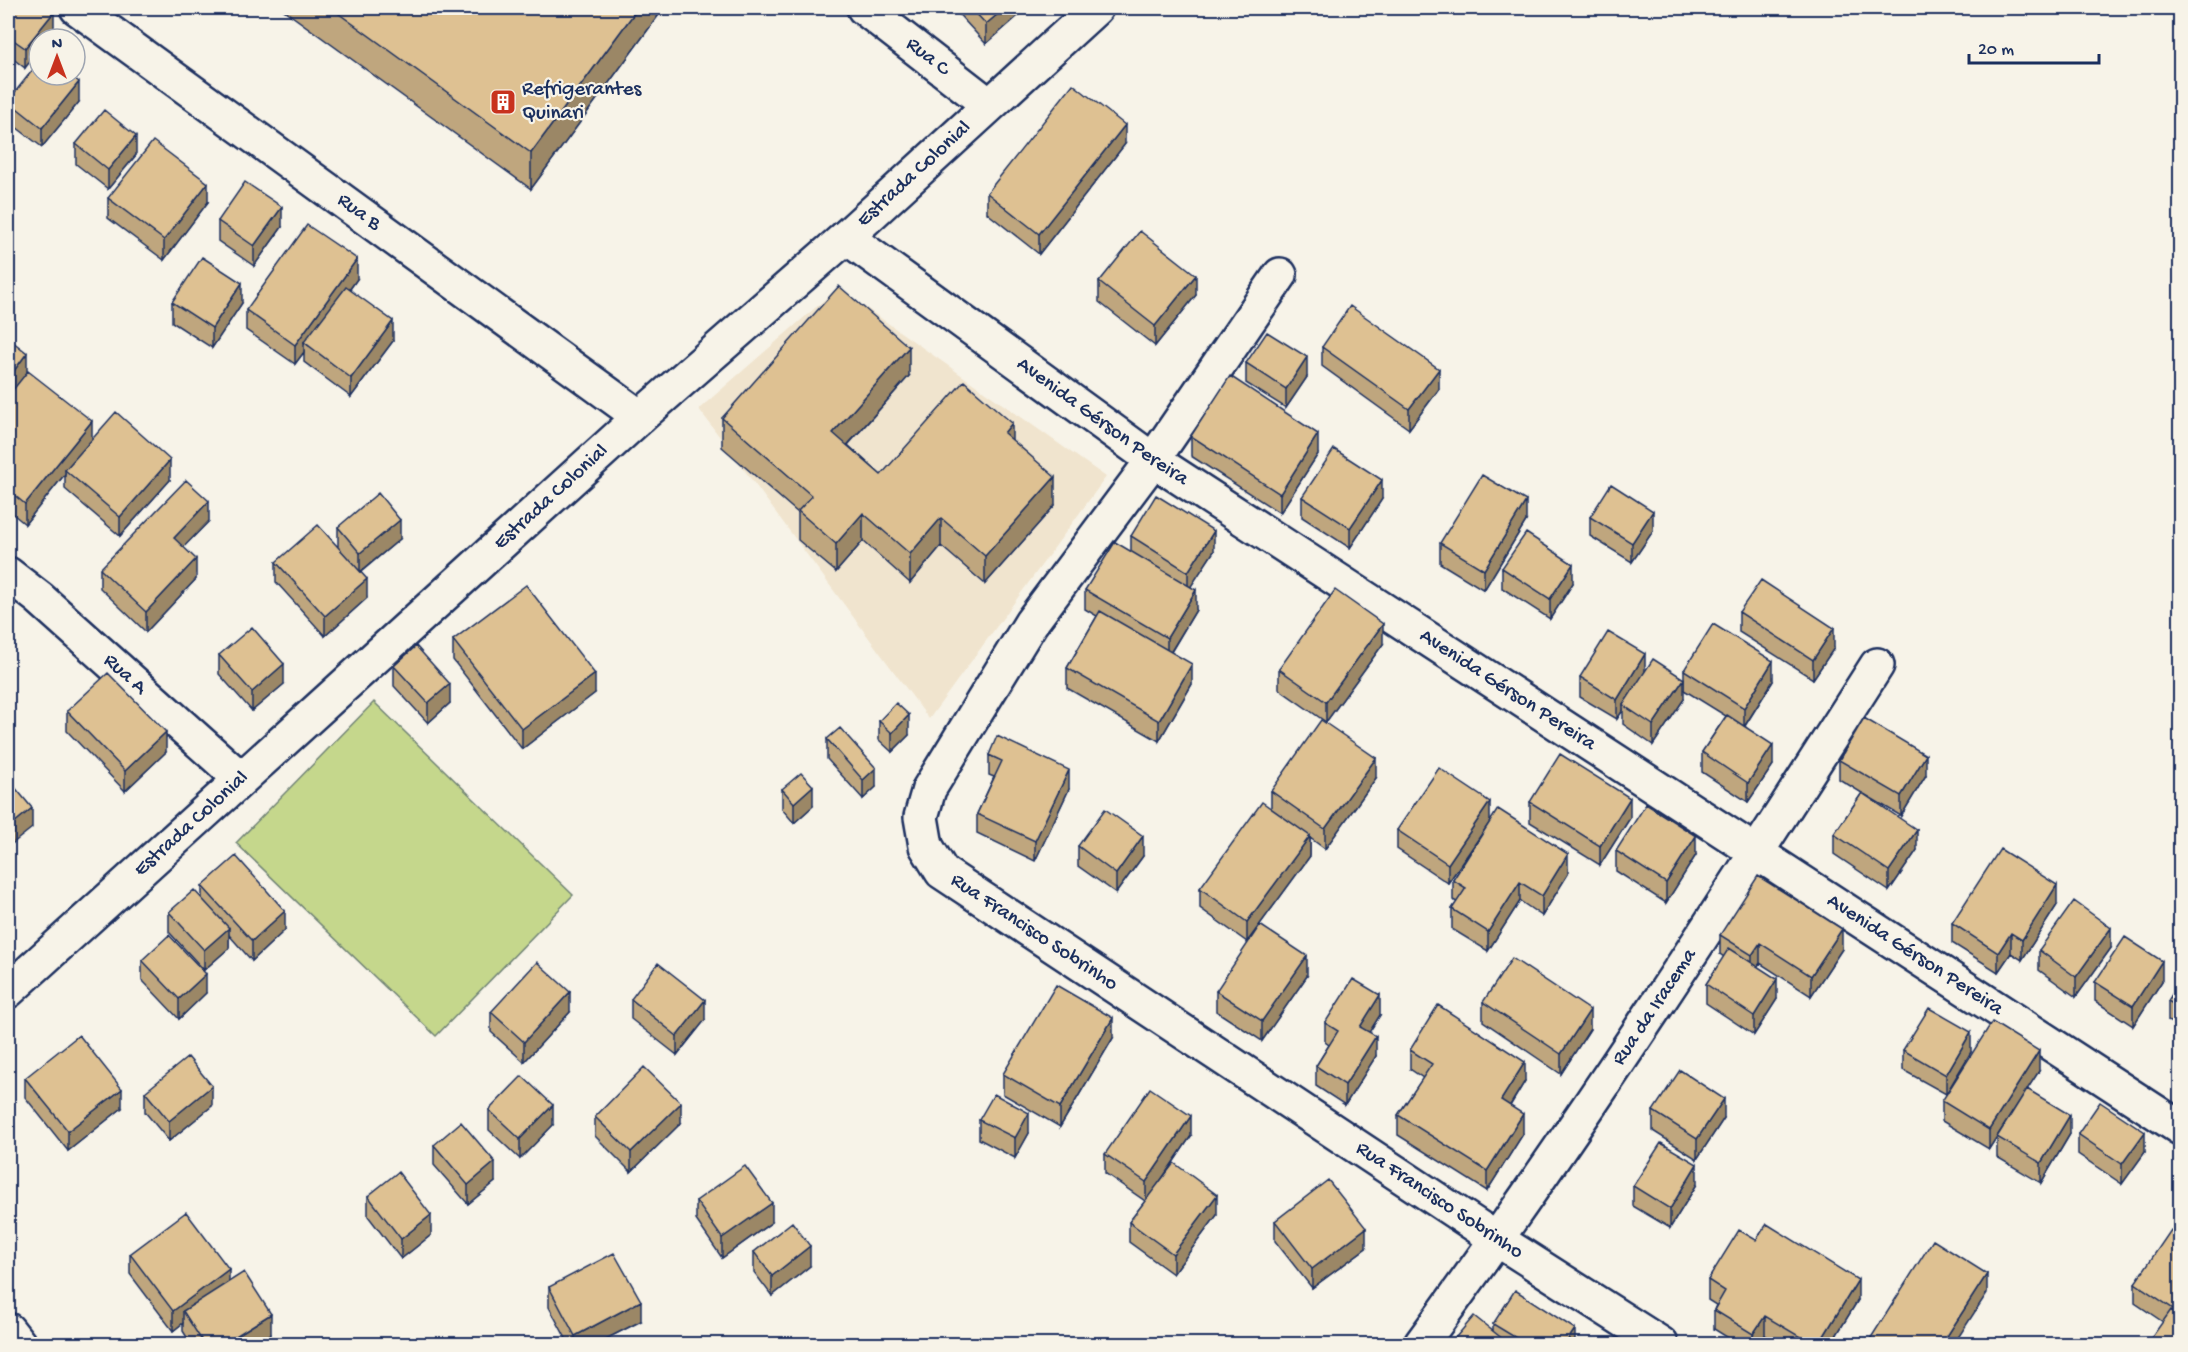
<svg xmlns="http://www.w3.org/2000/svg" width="2188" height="1352" viewBox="0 0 2188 1352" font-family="'Gochi Hand',sans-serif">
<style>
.built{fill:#f0e4ce}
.green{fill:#c5d78c;stroke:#708375;stroke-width:1.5}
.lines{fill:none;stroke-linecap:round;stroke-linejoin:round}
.minor-casing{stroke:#1b2f5e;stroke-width:38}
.trunk-casing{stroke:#1b2f5e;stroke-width:38}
.minor{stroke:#f7f3e8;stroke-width:33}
.trunk{stroke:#f7f3e8;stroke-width:33}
.wall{fill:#bfa67e;stroke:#1b2f5e;stroke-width:1.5}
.shaded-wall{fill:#9b8766;stroke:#1b2f5e;stroke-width:1.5}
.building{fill:#dec192;stroke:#1b2f5e;stroke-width:1.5}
.labels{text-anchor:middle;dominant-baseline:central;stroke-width:4.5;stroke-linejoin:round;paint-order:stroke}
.street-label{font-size:21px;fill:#1b2f5e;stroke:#f7f3e8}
.poi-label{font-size:21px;fill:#1b2f5e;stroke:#f7f3e8;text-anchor:start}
</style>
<rect width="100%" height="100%" fill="#f7f3e8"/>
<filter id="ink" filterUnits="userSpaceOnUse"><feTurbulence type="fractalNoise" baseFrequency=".0167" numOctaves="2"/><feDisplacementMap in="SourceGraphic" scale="12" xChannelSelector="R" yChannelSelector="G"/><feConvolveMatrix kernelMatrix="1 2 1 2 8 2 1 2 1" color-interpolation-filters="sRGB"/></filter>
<g filter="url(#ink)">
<path class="built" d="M838,288L1106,477L929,719L699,409Z"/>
<path class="green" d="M374,702L573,895L436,1036L236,843Z"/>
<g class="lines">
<g class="minor-casing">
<g id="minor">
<path id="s1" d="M77,8L640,417"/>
<path id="s2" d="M864,8L989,105"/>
<path id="s3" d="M846,237L1153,460L2180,1128"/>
<path id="s4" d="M1280,275L1153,460L1031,623L929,789L921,817L926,846L942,872L1498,1240L1661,1344"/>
<path id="s5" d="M8,574L39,598L241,779"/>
<path id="s6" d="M8,991L640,417L846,237L1096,8"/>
<path id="s7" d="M1421,1344C1582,1125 1730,895 1877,665"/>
</g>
</g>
<g class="trunk-casing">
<path id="trunk" d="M8,1330L19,1344"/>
</g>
<use href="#minor" class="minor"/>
<use href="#trunk" class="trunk"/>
</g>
<path class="wall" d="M8,8L54,32L48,39H39L25,68L12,58L8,64Z
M281,8H658V16L531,189Z
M953,8H1026V9L986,44Z
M8,101L79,102L42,147L8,121Z
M76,144L136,155L108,189L76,164Z
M1125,144L1039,254L987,213V193Z
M108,198L208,202L164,260L108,218Z
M218,221L282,227L254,266L218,241Z
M357,279L350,289L393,341L351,397L304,362V352L295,364L246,330V310Z
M1099,282L1196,295L1155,346L1099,302Z
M172,302L242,303L212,348L172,322Z
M8,338L27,371L92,439L170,480L120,536L65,489V474L25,524L8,510Z
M1322,347L1439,389L1409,429L1322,366Z
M1246,363L1307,377L1286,408L1246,383Z
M909,376L848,445L881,475L1012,440L1055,505L985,584L941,546L910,583L863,541L836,572L798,540V513L722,447V418Z
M1191,436L1318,454L1280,513L1191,456Z
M1302,497L1382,499L1350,548L1302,517Z
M1590,517L1653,531L1632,562L1590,536Z
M209,521L183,547L196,579L146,632L100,588V569Z
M1526,521L1484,590L1440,563V543Z
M338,527L400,539L361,572L367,598L325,636L276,582V562L338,546Z
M1131,536L1214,551L1190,587L1196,610L1171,652L1192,684L1159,741L1067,688V668L1097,616L1085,609V590L1131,551Z
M1502,568L1573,583L1550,619L1502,588Z
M1739,612L1834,648L1813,679L1739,632Z
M453,640L595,693L522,749L453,660Z
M1383,644L1326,722L1279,689V669Z
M219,655L284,684L252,711L219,674Z
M394,666L450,703L428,723L394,686Z
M1684,670L1773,681L1745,726L1773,765L1748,802L1702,772V752L1726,716L1684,690Z
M1645,671L1684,699L1653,745L1623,724V710L1617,719L1580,697V677Z
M67,711L166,752L125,791L67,731Z
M879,721L909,735L892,752L879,740Z
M827,739L876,787L863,799L827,759Z
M989,755L1069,789L1035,861L977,833V814L994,777L989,775Z
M1839,760L1926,775L1901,816L1864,794L1917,850L1889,891L1834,854V834L1862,793L1839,779Z
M1376,778L1325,849L1310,838V856L1247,942L1200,908V888L1271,808V791Z
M782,789L813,806L794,823L782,809Z
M1530,802L1630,818L1600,865L1530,822Z
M1490,822L1568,874L1542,916L1520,901L1488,951L1452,929V909L1457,902L1453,900V880L1489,823L1448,883L1397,849V830Z
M1078,846L1143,856L1116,893L1078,866Z
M1616,851L1696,855L1666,903L1616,871Z
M202,886L285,930L252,961L229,935V948L204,970L169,932V912L202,899Z
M2057,905L2022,960L2011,953L1998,972L1952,943V923Z
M1720,935L1842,949L1811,996L1760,963L1757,966L1777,999L1754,1035L1706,1003V984L1724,957L1720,954Z
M2111,948L2076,997L2039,970V950Z
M142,960L206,993L179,1019L142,980Z
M1307,976L1262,1041L1216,1011V991Z
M2181,980V1028L2168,1021V1001Z
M2162,981L2133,1026L2095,1001V982Z
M631,999L705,1020L677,1055L631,1019Z
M1483,1002L1590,1029L1561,1074L1483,1021Z
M491,1012H570L524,1062L491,1032Z
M1380,1015L1369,1032L1376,1056L1345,1105L1316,1086V1066L1329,1045L1325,1042V1023Z
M1113,1038L1060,1127L1003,1094V1074Z
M1410,1050L1525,1081L1510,1106L1523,1134L1487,1191L1398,1135V1115L1423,1078L1410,1069Z
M1903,1050L1971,1052L1946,1094L1903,1070Z
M2039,1071L2027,1089L2070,1134L2041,1183L1997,1157V1137L2011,1114L1989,1149L1942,1121V1101Z
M25,1078L122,1108L68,1151L25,1097Z
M145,1092L212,1106L169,1141L145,1112Z
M489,1110L553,1125L520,1159L489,1130Z
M1653,1111L1724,1118L1697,1159L1653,1131Z
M595,1117L681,1123L631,1172L595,1136Z
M979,1120L1029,1133L1015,1158L979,1139Z
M2078,1134L2145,1152L2122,1184L2078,1154Z
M1191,1136L1164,1176L1217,1215L1173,1274L1129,1242V1222L1145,1201L1105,1173V1154Z
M434,1145L495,1182L468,1204L434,1165Z
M1697,1184L1670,1228L1633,1206V1186Z
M368,1196L431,1235L401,1259L368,1216Z
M696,1201L772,1222L722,1258L696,1220Z
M1275,1221L1366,1248L1312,1288L1275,1241Z
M2181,1237V1344L2163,1322L2135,1303V1283Z
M754,1252L810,1266L772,1296L754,1272Z
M130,1254L229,1281L271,1334L254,1344H191L183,1331V1323L173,1331L130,1274Z
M1708,1280L1858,1300L1831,1344H1780L1765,1335L1759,1344H1738L1714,1329V1310L1716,1305L1708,1300Z
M549,1287L641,1321L596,1344H569L549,1307Z
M1493,1324L1575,1344H1450L1493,1332Z"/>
<path class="shaded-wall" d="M638,8H658V16L531,189V153Z
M1005,8H1026V9L986,44V24Z
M54,12V32L48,39H39V50L25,68V48Z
M12,39V58L8,64V45Z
M79,82V102L42,147V128Z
M1125,125V144L1039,254V234Z
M136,136V155L108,189V170Z
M208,183V202L164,260V240Z
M282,207V227L254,266V246Z
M357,259V279L309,346L304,342V352L295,364V345Z
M1196,275V295L1155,346V326Z
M242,283V303L212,348V328Z
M393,321V341L351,397V378Z
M909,347V376L833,461V433Z
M27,353V373L8,398V379Z
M1307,357V377L1286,408V389Z
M1439,369V389L1409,429V409Z
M92,421V441L65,470V474L25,524V504Z
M1012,423V452L1004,433Z
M1318,434V454L1280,513V494Z
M170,460V480L120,536V517Z
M1055,477V505L985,584V556Z
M1382,480V499L1350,548V528Z
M209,501V521L174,557V538Z
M1526,501V521L1484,590V570Z
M1653,511V531L1632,562V543Z
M863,513V541L836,572V544Z
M941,518V546L910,583V554Z
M400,520V539L360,572V553Z
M1214,531V551L1188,591V572Z
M196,559V579L146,632V612Z
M1573,564V583L1550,619V599Z
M367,579V598L325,636V616Z
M1196,590V610L1167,658V638Z
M1383,624V644L1326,722V702Z
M1834,628V648L1813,679V660Z
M1645,654V674L1623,705V710L1617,719V700Z
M1773,661V681L1744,727V708Z
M284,664V684L252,711V692Z
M1192,664V684L1159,741V721Z
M595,674V693L522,749V729Z
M1684,679V699L1653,745V725Z
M450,684V703L428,723V703Z
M909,715V735L892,752V733Z
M166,732V752L125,791V771Z
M1773,745V765L1748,802V783Z
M1926,755V775L1901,816V796Z
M1376,758V778L1325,849V829Z
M876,768V787L863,799V780Z
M1069,770V789L1035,861V841Z
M813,786V806L794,823V803Z
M1630,798V818L1600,865V846Z
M1490,802V822L1448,883V864Z
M32,808V828L8,847V828Z
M1917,830V850L1889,891V871Z
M1143,836V856L1116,893V874Z
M1310,836V856L1247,942V922Z
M1696,836V855L1666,903V883Z
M1568,854V874L1542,916V896Z
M1520,882V901L1488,951V932Z
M2057,885V905L2022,960V940Z
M285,911V930L252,961V941Z
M229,928V948L204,970V950Z
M2111,928V948L2076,997V977Z
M1842,929V949L1811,996V976Z
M2011,933V953L1998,972V953Z
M1760,943V963L1752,974V955Z
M1307,956V976L1262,1041V1021Z
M2162,961V981L2133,1026V1006Z
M206,974V993L179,1019V999Z
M1777,979V999L1754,1035V1016Z
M570,992V1012L524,1062V1042Z
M1380,995V1015L1360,1047V1027Z
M705,1000V1020L677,1055V1036Z
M1590,1010V1029L1561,1074V1054Z
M1113,1018V1038L1060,1127V1107Z
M1971,1032V1052L1946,1094V1075Z
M1376,1036V1056L1345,1105V1085Z
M2039,1051V1071L1989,1149V1130Z
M1525,1062V1081L1501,1120V1100Z
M212,1086V1106L169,1141V1121Z
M122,1089V1108L68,1151V1131Z
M1724,1099V1118L1697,1159V1139Z
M681,1103V1123L631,1172V1152Z
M553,1105V1125L520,1159V1139Z
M1029,1113V1133L1015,1158V1138Z
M1523,1114V1134L1487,1191V1171Z
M2070,1115V1134L2041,1183V1163Z
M1191,1116V1136L1146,1202V1182Z
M2145,1132V1152L2122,1184V1164Z
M495,1162V1182L468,1204V1185Z
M1697,1164V1184L1670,1228V1209Z
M1217,1195V1215L1173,1274V1254Z
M772,1203V1222L722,1258V1238Z
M431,1215V1235L401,1259V1239Z
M1366,1228V1248L1312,1288V1269Z
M810,1246V1266L772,1296V1276Z
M229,1269V1288L183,1311V1323L173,1331V1311Z
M1987,1274V1293L1954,1344H1942Z
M1858,1280V1300L1831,1344H1819Z
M641,1301V1321L596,1344H575V1336Z
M271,1314V1334L254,1344H223Z
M1765,1316V1335L1759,1344H1753V1334Z
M1575,1329V1344H1565Z"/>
<path class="building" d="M8,8H48L54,12L25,48L12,39L8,45Z
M331,8H638L531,153Z
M971,8H1005L986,24Z
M39,62V75H70L79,82L42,128L8,101Z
M1073,84L1125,125L1039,234L987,193Z
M104,110L136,136L108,170L76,144Z
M153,141L208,183L164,240L108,198Z
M245,182L282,207L254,246L218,221Z
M307,225L357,259L295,345L246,310Z
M1140,231L1196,275L1155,326L1099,282Z
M202,257L242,283L212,328L172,302Z
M839,286L909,347L833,433L881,475L964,381L1012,423L1004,433L1055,477L985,556L941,518L910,554L863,513L836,544L798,511L812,496L722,418Z
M346,287L393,321L351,378L304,342Z
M1350,306L1439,369L1409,409L1322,347Z
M1267,332L1307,357L1286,389L1246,363Z
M8,338L27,353L8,379Z
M28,371L92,421L25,504L8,490V396Z
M1230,376L1318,434L1280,494L1191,436Z
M116,412L170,460L120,517L65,470Z
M1334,449L1382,480L1350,528L1302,497Z
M1482,475L1526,501L1484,570L1440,543Z
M186,480L209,501L174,538L196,559L146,612L100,569Z
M1611,484L1653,511L1632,543L1590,517Z
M378,493L400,520L360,553L338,527Z
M1156,495L1214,531L1188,572L1131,536Z
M318,525L367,579L325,616L276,562Z
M1526,533L1573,564L1550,599L1502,568Z
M1115,542L1196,590L1167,638L1085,590Z
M1761,580L1834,628L1813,660L1739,612Z
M526,585L595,674L522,729L453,640Z
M1335,590L1383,624L1326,702L1279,669Z
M1100,611L1192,664L1159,721L1067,668Z
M1713,624L1773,661L1744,708L1684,670Z
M252,627L284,664L252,692L219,655Z
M1608,632L1645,654L1617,700L1580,677Z
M416,646L450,684L428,703L394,666Z
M1653,659L1684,679L1653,725L1623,705Z
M108,673L166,732L125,771L67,711Z
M896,703L909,715L892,733L879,721Z
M1727,715L1773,745L1748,783L1702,752Z
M1864,718L1926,755L1901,796L1839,760Z
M1321,720L1376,758L1325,829L1271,791Z
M840,728L876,768L863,780L827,739Z
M997,736L1069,770L1035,841L977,814L1002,761L989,755Z
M1560,754L1630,798L1600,846L1530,802Z
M1439,768L1490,802L1448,864L1397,830Z
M801,773L813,786L794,803L782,789Z
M8,779L32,808L8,828Z
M1862,793L1917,830L1889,871L1834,834Z
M1262,802L1310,836L1247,922L1200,888Z
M1646,804L1696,836L1666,883L1616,851Z
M1105,809L1143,836L1116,874L1078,846Z
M1498,809L1568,854L1542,896L1520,882L1488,932L1452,909L1466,888L1453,880Z
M2000,849L2057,885L2022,940L2011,933L1998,953L1952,923Z
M236,856L285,911L252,941L202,886Z
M1758,876L1842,929L1811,976L1760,943L1752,955L1720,935Z
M194,890L229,928L204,950L169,912Z
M2074,901L2111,928L2076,977L2039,950Z
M1260,925L1307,956L1262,1021L1216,991Z
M169,935L206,974L179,999L142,960Z
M2125,937L2162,961L2133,1006L2095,982Z
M1729,948L1777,979L1754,1016L1706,984Z
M1512,958L1590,1010L1561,1054L1483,1002Z
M537,962L570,992L524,1042L491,1012Z
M658,963L705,1000L677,1036L631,999Z
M1353,979L1380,995L1360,1027L1376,1036L1345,1085L1316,1066L1338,1031L1325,1023Z
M2181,980V1009L2168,1001Z
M1056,985L1113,1018L1060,1107L1003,1074Z
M1438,1005L1525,1062L1501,1100L1523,1114L1487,1171L1398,1115L1432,1064L1410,1050Z
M1929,1008L1971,1032L1946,1075L1903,1050Z
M1992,1022L2039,1051L1989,1130L1942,1101Z
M79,1035L122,1089L68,1131L25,1078Z
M188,1057L212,1086L169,1121L145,1092Z
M644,1067L681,1103L631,1152L595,1117Z
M1680,1070L1724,1099L1697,1139L1653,1111Z
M522,1076L553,1105L520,1139L489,1110Z
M1150,1088L1191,1116L1146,1182L1105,1154Z
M2027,1089L2070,1115L2041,1163L1997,1137Z
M994,1094L1029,1113L1015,1138L979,1120Z
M2100,1102L2145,1132L2122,1164L2078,1134Z
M461,1122L495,1162L468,1185L434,1145Z
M1661,1143L1697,1164L1670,1209L1633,1186Z
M1174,1163L1217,1195L1173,1254L1129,1222Z
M745,1166L772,1203L722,1238L696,1201Z
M398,1172L431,1215L401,1239L368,1196Z
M1328,1180L1366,1228L1312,1269L1275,1221Z
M186,1212L229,1269L173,1311L130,1254Z
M792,1222L810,1246L772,1276L754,1252Z
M1767,1224L1858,1280L1819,1344H1812L1765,1316L1753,1334L1714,1310L1725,1291L1708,1280L1739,1230L1756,1240Z
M2171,1230L2181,1237V1314L2135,1283Z
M1933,1240L1987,1274L1942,1344H1867Z
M614,1253L641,1301L575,1336L549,1287Z
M244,1272L271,1314L223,1344H204L183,1311Z
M1515,1290L1575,1329L1565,1344H1526L1493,1324Z
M2171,1310L2181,1316V1344H2147Z
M1474,1316L1509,1344H1450Z
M2083,1337L2095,1344H2078Z"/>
</g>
<defs>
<g id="building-square" transform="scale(1.35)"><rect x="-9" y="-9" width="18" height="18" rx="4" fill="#c8321e" stroke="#f7f3e8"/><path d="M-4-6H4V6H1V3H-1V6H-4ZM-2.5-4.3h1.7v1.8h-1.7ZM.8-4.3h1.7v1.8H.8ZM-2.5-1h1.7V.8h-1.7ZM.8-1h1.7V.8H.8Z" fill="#fff"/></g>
</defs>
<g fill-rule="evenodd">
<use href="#building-square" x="503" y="102"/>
</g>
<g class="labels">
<g class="street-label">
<text stroke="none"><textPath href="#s2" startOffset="80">Rua C</textPath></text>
<text stroke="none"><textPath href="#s6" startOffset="1220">Estrada Colonial</textPath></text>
<text stroke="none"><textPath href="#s1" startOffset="348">Rua B</textPath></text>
<text stroke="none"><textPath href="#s3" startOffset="316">Avenida Gérson Pereira</textPath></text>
<text stroke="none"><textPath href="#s6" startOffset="734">Estrada Colonial</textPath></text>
<text stroke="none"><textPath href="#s5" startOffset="154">Rua A</textPath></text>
<text stroke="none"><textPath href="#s3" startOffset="802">Avenida Gérson Pereira</textPath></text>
<text stroke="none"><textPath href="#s6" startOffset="248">Estrada Colonial</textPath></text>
<text stroke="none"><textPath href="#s4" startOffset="822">Rua Francisco Sobrinho</textPath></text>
<text stroke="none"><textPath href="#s3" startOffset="1288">Avenida Gérson Pereira</textPath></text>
<text stroke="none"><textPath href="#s7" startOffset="410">Rua da Iracema</textPath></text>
<text stroke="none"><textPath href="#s4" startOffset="1308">Rua Francisco Sobrinho</textPath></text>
</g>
<g class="poi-label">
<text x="522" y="90">Refrigerantes<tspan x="522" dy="24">Quinari</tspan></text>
</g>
</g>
<rect width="2188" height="1352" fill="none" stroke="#f7f3e8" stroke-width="30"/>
<rect x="15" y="15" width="2158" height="1322" fill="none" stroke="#1b2f5e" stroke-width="2" filter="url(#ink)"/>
<g transform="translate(57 57)"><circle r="28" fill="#f7f3e8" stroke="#9fa5b1" stroke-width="1.5"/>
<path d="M0-4.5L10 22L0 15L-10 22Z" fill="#c8321e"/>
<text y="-9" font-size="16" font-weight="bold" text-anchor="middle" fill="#1b2f5e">N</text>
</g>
<path d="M1969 54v9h130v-9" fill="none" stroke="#1b2f5e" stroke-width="3"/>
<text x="1978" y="54" font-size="18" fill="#1b2f5e" stroke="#f7f3e8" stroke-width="4.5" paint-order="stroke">20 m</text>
</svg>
